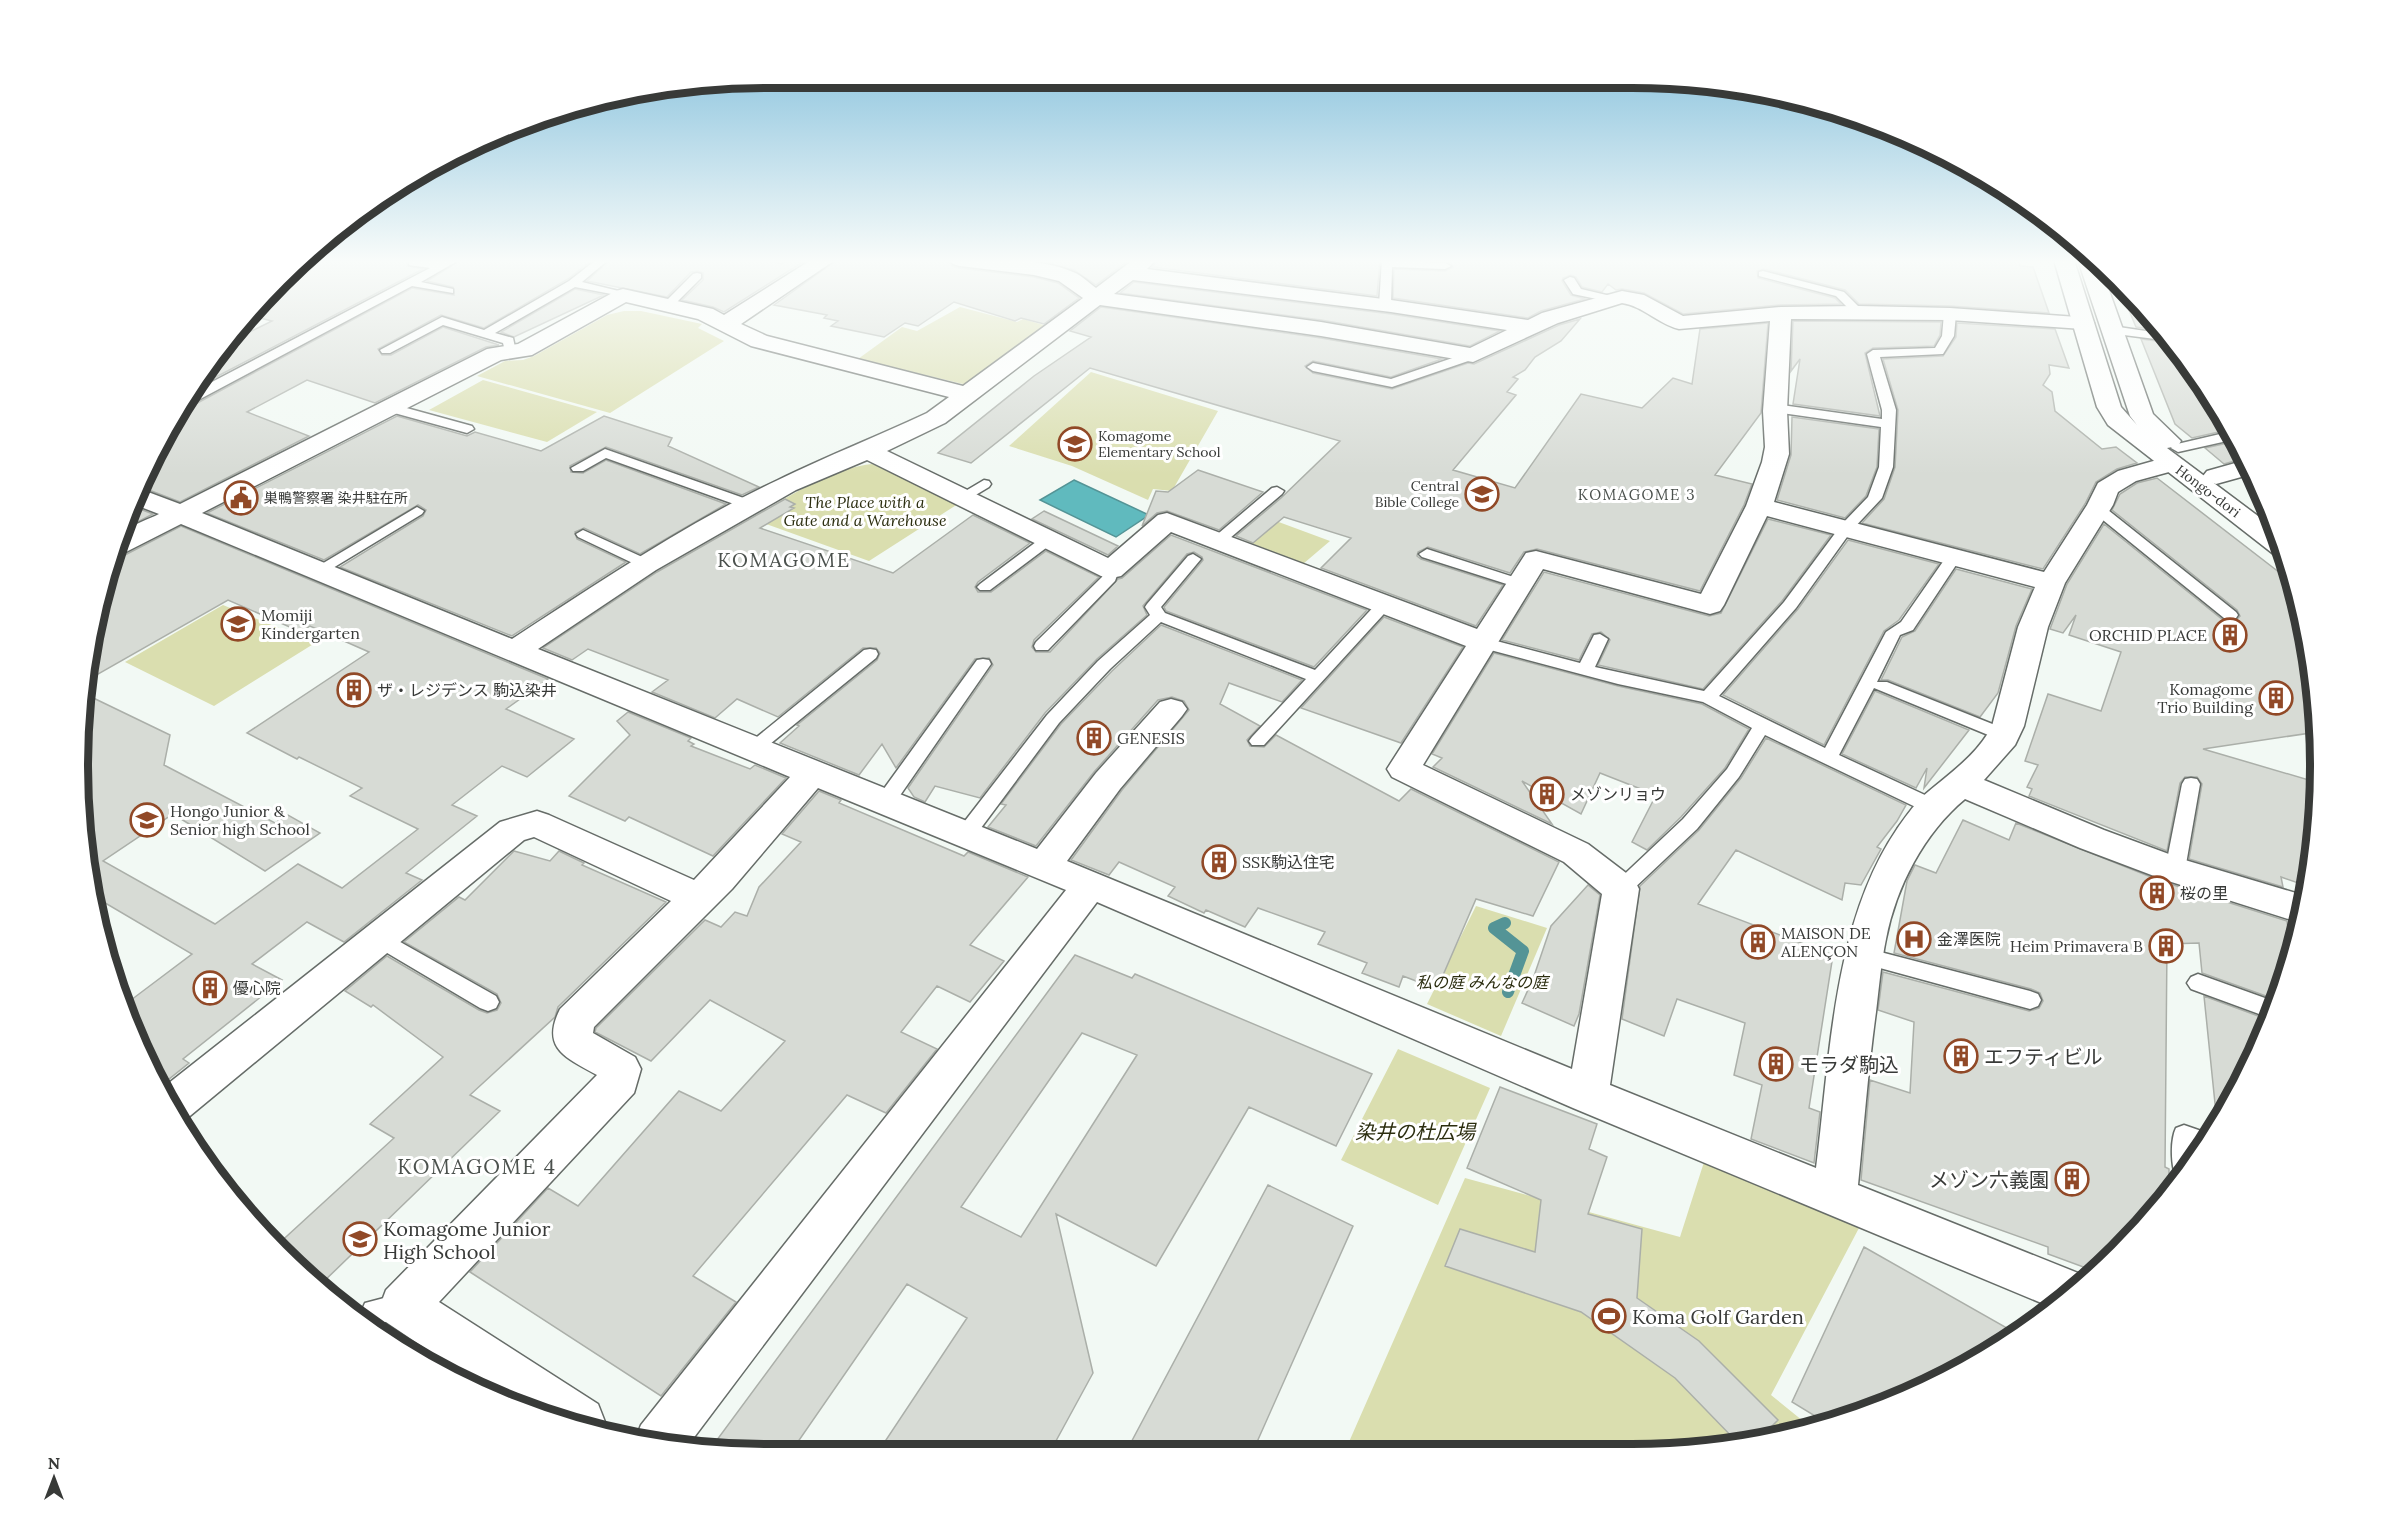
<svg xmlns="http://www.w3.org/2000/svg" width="2399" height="1532" viewBox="0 0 2399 1532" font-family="Lora,'Noto Sans JP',serif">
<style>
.green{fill:#dadeaf}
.water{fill:#60babe;stroke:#549496;stroke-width:1.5}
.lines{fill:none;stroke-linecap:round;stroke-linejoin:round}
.stream{stroke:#549496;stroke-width:12}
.building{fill:#d7dbd5;stroke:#abafa9;stroke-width:1.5;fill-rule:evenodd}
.lane-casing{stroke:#666c68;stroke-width:3}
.street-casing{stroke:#666c68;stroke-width:3}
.secondary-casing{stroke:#666c68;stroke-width:3}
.lane{fill:#fff;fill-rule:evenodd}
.street{fill:#fff;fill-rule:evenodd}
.secondary{fill:#fff;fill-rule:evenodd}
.labels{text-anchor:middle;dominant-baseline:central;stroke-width:6;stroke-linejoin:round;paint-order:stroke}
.far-poi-label{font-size:14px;fill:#383a38;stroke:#fff;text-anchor:start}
.far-street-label{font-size:14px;fill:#383a38;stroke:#fff}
.far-neighbourhood-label{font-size:15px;letter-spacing:1.5px;fill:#4b514d;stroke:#fff}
.park-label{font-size:16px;font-style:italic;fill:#2b2d0f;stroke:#fff}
.poi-label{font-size:16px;fill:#383a38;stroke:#fff;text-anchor:start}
.quarter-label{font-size:20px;letter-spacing:1.5px;fill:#4b514d;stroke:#fff}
.near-poi-label{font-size:20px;fill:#383a38;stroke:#fff;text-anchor:start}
.near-park-label{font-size:20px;font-style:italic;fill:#2b2d0f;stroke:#fff}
.near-neighbourhood-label{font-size:21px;letter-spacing:1.5px;fill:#4b514d;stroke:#fff}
.rim{fill:none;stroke:#383a38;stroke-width:8}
</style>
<rect width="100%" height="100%" fill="#f2f9f4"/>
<path class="green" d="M960,307L1017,322L1023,319L1047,326L969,383L963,384L858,359L902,327L917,331Z
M624,311H641L702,324L698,328L724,341L610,413L477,376L505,361L523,360L534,356L607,315Z
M1091,372L1218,411L1172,491L1153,489L1148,500L1072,466L1009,446Z
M483,380L597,412L547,442L429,410Z
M872,464L961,502L869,561L752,519C782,499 836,467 872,464Z
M1276,521L1330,541L1303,564L1246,541L1244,529L1259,535Z
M223,605L315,643L214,706L125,662Z
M1476,906L1547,928L1501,1036L1427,1004Z
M1398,1049L1490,1088L1438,1205L1341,1160Z
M1704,1162L1859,1228L1771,1395L1808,1425L1801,1432L1678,1452L1345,1451L1465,1178L1680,1237Z"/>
<path class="water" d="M1074,480L1149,515L1116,537L1040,500Z"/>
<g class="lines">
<path class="stream" d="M1505,923L1494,928L1523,951L1508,992"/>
</g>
<path class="building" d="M323,260H407V266L423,269L191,390L221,346L272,321L248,315L280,279L288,273L305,274Z
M461,260H592L568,279L484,328L441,315L378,349L382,355H391L443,327L499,345L486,347L375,403L307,380L247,412L309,436L180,502L141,487L170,422L180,407H190L412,288L454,295L453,287L427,281Z
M610,260H764L781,264L787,260H806L724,312L713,307L682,300L703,280V273L698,271L691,272L667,297L587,281Z
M837,260H948L952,266L959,268L1034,277L1058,283L1079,298L1044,324L1021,318L1015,321L954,302L918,326L905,323L884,337L831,326L838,321L824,318L827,315L774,305Z
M1036,260H1129L1096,285L1074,270Z
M1158,260H1380L1377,296L1152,267Z
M1439,260H2019L2020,266L2033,267L2049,313L1950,306L1859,304L1845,290L1764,269L1757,271L1758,278L1835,298L1841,304L1781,305L1683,314L1644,293L1622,289L1616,290L1608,284L1602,292L1582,287L1576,277L1571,275L1563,278L1562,281L1571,295L1585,299L1541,311L1528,318L1393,298L1394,269L1445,271L1453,267L1446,261Z
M1134,282L1391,314L1500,331L1470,346L1321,320L1120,293Z
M2125,288L2150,313L2164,331L2136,327L2121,291Z
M575,289L604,295L514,337L501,332Z
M1101,307L1321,338L1442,359L1391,377L1313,361L1305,366L1313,373L1392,389L1468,363L1474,364L1559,325L1580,319L1561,341L1535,357L1525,370L1513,377L1518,379L1507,392L1516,395L1453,470L1515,488L1581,394L1642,408L1673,378L1692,384L1700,329L1768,323L1761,413L1715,475L1752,484L1744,505L1700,591L1537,549L1524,552L1510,573L1428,547L1418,552L1417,556L1421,559L1503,585L1476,626L1321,568L1351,538L1284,517L1253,543L1236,536L1281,498L1340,441L1090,368L971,463L938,453L1034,376L1091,337L1070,331Z
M1793,321L1941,322L1940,335L1934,346L1873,348L1865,353L1880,416L1793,404L1800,359L1791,371Z
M1957,323L2055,329L2069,368L2049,365L2050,374L2043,385L2052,392L2055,411L2102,449L2116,447L2137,463L2117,469L2096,482L2085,504L2043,569L1862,523L1884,499L1895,467L1898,410L1883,359L1943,356L1956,337Z
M2141,339L2172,343L2232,429L2192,438L2175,424Z
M397,416L467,436L475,432L541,451L604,416L672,438L668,446L759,487L742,495L606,447L570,466L571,472L583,473L606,460L726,504L640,554L584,528L575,532L577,539L626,562L512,636L340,567L423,516L426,510L418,505L324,560L207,513Z
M1792,417L1879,429L1877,467L1866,496L1845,518L1777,500L1791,455Z
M2237,441L2245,458L2224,464L2205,448Z
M1198,470L1263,492L1219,530L1167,511L1157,513L1142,526L1156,491L1168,492Z
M2157,478L2293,583L2315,677L2317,732L2203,749L2319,783V811L2307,886L2281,877L2283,887L2189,859L2202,784L2197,777H2185L2180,783L2167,851L2029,796L2032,789L2027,787L2038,765L2025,761L2048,694L2101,711L2121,652L2069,635L2076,615L2063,633L2050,629L2067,584L2104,524L2223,620H2236L2240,616L2237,610L2112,510L2120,494L2137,483Z
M785,499L795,504L790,507L794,508L760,528L893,573L973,515L1030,543L978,582L975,587L978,592H991L1046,551L1099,577L1034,640L1032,647L1036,652H1050L1118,579L1122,578L1171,535L1367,610L1314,667L1166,611L1164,607L1203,560L1202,557L1194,552L1187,554L1143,606L1147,615L1097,659L1045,713L980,798L935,786L925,802L914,797L908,788L993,665L989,658L975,659L896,768L882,744L859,775L780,743L799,726L797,725L877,660L880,653L876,648H863L778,717L737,699L715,718L652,692L668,680L588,649L572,660L543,648L657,572Z
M132,506L153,514L128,527L119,534Z
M1044,511L1118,546L1108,555L1032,519Z
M1768,519L1831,535L1782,601L1703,689L1598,665L1610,640L1601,632L1592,634L1579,660L1502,640L1544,572L1709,616L1721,613Z
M181,526L548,679L506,709L574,739L527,777L502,766L452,805L477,816L406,873L422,880L344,942L307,922L252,964L282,980L183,1059L189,1063L159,1087L149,1070L127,1012V1003L192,954L95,897L78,766L85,694L170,735L164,765L275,823L288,815L320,833L265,871L173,814L103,861L215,924L298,864L342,888L418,829L350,796L362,788L299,757L297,759L247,733L369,652L310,626L301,632L228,600L86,681L91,632L111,557L125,555Z
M1848,540L1939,564L1899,620L1884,631L1824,745L1723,695L1798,609Z
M1956,569L2032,589L2016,626L1998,693L1980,717L1888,680H1881L1902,637L1915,631Z
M1384,617L1463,647L1401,743L1301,708Z
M1161,625L1302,680L1282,702L1229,683L1220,704L1260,726L1247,740L1250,746L1264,747L1276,735L1399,801L1411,789L1559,862L1533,916L1476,899L1437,989L1403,976L1399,987L1362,973L1367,963L1318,944L1325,932L1258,908L1245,927L1206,910L1204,913L1168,896L1175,887L1119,862L1109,875L1071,860L1122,790L1189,710L1184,701L1172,697L1158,700L1094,772L1036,846L988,827L1006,805L1001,804L1061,724L1112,671Z
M1494,653L1618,686L1702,704L1749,729L1725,768L1681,817L1647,850L1632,842L1656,795L1600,773L1581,814L1522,781L1552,824L1433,767L1442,758L1432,754Z
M1875,691L1969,730L1924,788L1927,768L1916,788L1842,754Z
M628,712L691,738L688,741L694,744L691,746L750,769L755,765L786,778L713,856L629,817L625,821L569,796L630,735L617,721Z
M1766,738L1906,805L1897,821L1877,847L1881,849L1861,885L1845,883L1842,900L1736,850L1698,904L1833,955L1809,1108L1820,1112L1814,1163L1751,1139L1762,1085L1734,1075L1745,1023L1677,999L1664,1036L1622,1019L1640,886L1699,830L1741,778Z
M819,791L841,800L839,803L964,856L968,852L1028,877L970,945L1004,961L970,1002L937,986L901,1032L937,1049L886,1113L847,1095L693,1276L736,1302L661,1396L470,1272L548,1188L578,1206L679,1091L721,1111L785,1041L710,1000L651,1061L595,1032L596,1028L705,920L721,927L735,912L747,916L759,887L801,842L782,834Z
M1963,820L2009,840L2016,823L2161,881L2287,921L2291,961L2277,1000L2202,973L2199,943L2167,944L2165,1167L2169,1169V1196L2097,1272L2048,1254V1247L1861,1180L1870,1080L1910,1093L1914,1022L1878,1010L1883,972L2029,1011L2039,1008L2043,1001L2040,993L2031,989L1894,953L1907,881L1915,865L1936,873Z
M514,851L550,861L559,851L584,863L582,865L666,902L558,1007L555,1017L470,1095L500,1111L318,1287L275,1247L394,1138L370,1124L443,1057L373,1005L371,1007L345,991L387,956L479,1010L487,1013L497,1010L501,1003L497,994L404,942L459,897L465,900Z
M1588,885L1600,895L1579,1014L1574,1026L1522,1003L1533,979L1551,926Z
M1075,955L1132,978L1135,974L1372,1074L1336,1146L1249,1107L1156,1266L1056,1214L1093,1373L1051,1450L880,1449L967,1318L907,1284L793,1449L711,1448ZM1082,1033L1137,1055L1021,1237L961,1207Z
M2204,996L2269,1020L2250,1071L2217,1123Z
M1500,1087L1597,1124L1589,1149L1607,1157L1588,1214L1642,1229L1637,1298L1699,1341L1778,1420L1759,1439L1738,1443L1675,1378L1581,1312L1445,1266L1460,1229L1535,1252L1541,1200L1467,1168Z
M1268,1185L1353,1226L1253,1451L1127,1450Z
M1864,1247L2014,1332L1938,1383L1828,1424L1792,1402Z"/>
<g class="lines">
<g class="lane-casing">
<path id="lane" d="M308,260H321L304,272L289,271Z
M445,260H459L421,282L453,289V293L412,286L189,405H181L189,394L430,268L409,265V261L441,262Z
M596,260H608L582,282L627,293V297L575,287L495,333L513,338L516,352L514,355H506L503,343L443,325L390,353H382L380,350L442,317L484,330L569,281Z
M1382,260L1445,263L1451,266L1445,269L1392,267L1391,305L1385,308L1379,305Z
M1763,271L1844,292L1864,312L1862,314H1854L1836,296L1759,276V272Z
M697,273L701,274V278L672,307H664V303L693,274Z
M1570,277L1574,278L1581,289L1615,297L1617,299L1611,302L1573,294L1564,280Z
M1950,310L1956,314L1954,336L1943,354L1880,357L1896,410L1893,467L1882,498L1852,530L1796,608L1719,696L1825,748L1886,632L1901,622L1949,553L1954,551L1962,556L1913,630L1900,635L1877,682H1887L2010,731L2013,735L2010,739H1998L1874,688L1839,755L1940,802L1942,807L1940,812L1933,814L1926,812L1765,735L1739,777L1697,829L1628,894L1621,897L1614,894L1611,889L1614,884L1683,819L1727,769L1752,728L1703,702L1618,684L1479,647L1477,643L1485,638L1580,663L1594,635L1600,634L1608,639L1595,667L1704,691L1784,602L1842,524L1868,497L1879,467L1881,427L1774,412L1768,408L1774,404L1882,419V410L1867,354L1873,350L1935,348L1942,336L1944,314Z
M2112,326L2166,334L2171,341L2108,333L2106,330Z
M1473,351L1479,355L1477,358L1392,387L1313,371L1307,367L1313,363L1391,379Z
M392,404L472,426L474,429L467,433L387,411L386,408Z
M2233,431L2236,439L2178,452L2171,448L2173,445Z
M605,449L755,502L757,505L755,508H745L606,458L583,471H573L571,468Z
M984,480L989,481L991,484L989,487L969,499H959L957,496Z
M1277,487L1284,491L1282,494L1223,544H1213L1211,541L1213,538L1272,488Z
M2098,505L2103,506L2236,612L2238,615L2236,618H2224L2093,512L2091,509L2093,506Z
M417,507L424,511L422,514L323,574L318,576L310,571Z
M583,530L651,561L654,564L651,567H641L578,537L576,534Z
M1049,535L1056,539L1054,542L990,590H980L977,587L980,584L1044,536Z
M1427,549L1526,581L1529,584L1526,587H1516L1422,557L1419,554Z
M1193,554L1201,559L1161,607L1165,613L1315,670L1379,601H1391L1393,604L1264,745H1252L1249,741L1252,737L1306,679L1161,622L1110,669L1059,723L972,840L965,842L958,840L956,835L958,830L1047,715L1098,661L1150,615L1145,607L1147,604L1188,556Z
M1111,565L1119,570L1115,581L1048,650H1036L1034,646L1036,642L1102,577L1106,567Z
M870,649L876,650L878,654L876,658L759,753H747L744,749L747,745L864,650Z
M983,659L989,660L991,664L892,807L885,809L878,807L876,802L878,797L977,660Z
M2191,778L2197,779L2200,784L2185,870L2182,875L2175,877L2168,875L2165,870L2182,784L2185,779Z
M379,930L496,996L499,1002L496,1008L488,1011L480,1008L372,944L369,938L372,932Z
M1865,948L2030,991L2038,994L2041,1000L2038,1006L2030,1009L1858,962L1855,956L1858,950Z
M2198,974L2276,1002L2270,1018L2191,989L2187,983L2191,977Z
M2184,1125L2210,1134L2200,1151L2196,1150L2197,1156L2180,1183C2170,1173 2170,1140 2176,1128Z
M403,1293L412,1297L416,1306L412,1315L374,1325L365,1321L361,1312L365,1303Z"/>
</g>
<g class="street-casing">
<path id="street" d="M811,260H835L741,324L767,336L963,386L1083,298L1059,281L1034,275L960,266L953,264L950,260C987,260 1038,257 1073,272C1081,275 1089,283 1096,288L1133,260H1156L1147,269L1391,300L1528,320L1542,313L1622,291L1644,295L1683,316L1781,307L1858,306L1950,308L2091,318L2094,323L2091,328L2083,329L1950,320L1791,319L1787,411L1789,454L1774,502L2044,572L2087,505L2098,483L2118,471L2171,456L2180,459L2184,464L2180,469L2136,481L2118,492L2113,505L2065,583L2048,627L2024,726L2015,745L1984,780L2104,830L2185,860L2306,896L2301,923L2162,879L2080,848L1965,799C1924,833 1896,887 1886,939C1881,963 1879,988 1876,1012C1868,1069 1864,1127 1858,1185L2088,1277L2090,1280L2051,1307L1573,1108L1097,902L686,1448H677L636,1437L641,1425L1066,890L818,788L732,889L594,1027L593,1033L635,1057L641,1069L634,1093L439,1302L598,1404L605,1422L602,1428L507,1403L386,1322L380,1306L386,1290L597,1075C567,1058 540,1049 560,1009L671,901L534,837L524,840L185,1120L179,1122L160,1090L500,822L537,811L549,815L694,880L790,777L181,524L124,553L112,555C119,527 134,526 159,514L133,504L140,489L180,504L487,349L518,344L616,291L623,289L713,309L724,315ZM1133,280L1391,312L1507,330L1470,348L1321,322L1114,294ZM626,302L698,319L751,346L949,397L927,413C878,436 827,456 778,480C685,524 598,583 512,639L202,513L501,360L532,355ZM1622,303C1643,306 1658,324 1679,329L1770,321L1763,411L1765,447L1762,462L1746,506L1701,594L1536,551L1526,553L1477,629L1167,513L1158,515L1108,558L887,451L945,423L1100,305L1321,336L1473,362L1558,323ZM867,460L1101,576L1111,578L1121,576L1171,532L1466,646L1387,769L1392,777L1564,862L1602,894L1572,1069L1067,861L1120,789L1182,716L1187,709L1182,702L1171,699L1160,702L1096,773L1037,849L538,649L656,570L796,490ZM1767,516L2035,587L2018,627L1992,726C1977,756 1947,775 1922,797C1913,806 1904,819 1897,829C1833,923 1830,1058 1816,1168L1610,1085L1639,889L1634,879L1588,844L1423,765L1543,569L1710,614L1720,611L1724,605Z
M2246,460L2252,474L2216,484L2207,481L2203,476L2207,471Z"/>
</g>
<g class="secondary-casing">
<path id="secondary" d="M2054,260H2074L2121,407L2137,425L2130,416L2078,260H2095L2100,265L2153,414L2181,441L2178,446L2167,448L2278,531L2288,558L2276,556L2108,425L2097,407Z"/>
</g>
<use href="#lane" class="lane"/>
<use href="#street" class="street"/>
<use href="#secondary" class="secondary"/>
</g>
<linearGradient id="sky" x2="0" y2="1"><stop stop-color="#71b6d7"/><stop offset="0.55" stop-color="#f9fcfa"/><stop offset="1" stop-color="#f9fcfa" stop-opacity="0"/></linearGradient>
<rect width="2399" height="475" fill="url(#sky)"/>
<defs>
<g id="school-ring" transform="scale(1.725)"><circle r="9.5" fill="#fff" stroke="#914927" stroke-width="1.5"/><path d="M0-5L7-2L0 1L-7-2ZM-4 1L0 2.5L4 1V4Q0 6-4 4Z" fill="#914927"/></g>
<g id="civic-ring" transform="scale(1.725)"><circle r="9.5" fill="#fff" stroke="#914927" stroke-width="1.5"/><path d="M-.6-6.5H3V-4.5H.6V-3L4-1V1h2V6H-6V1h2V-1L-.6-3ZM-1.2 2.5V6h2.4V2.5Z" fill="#914927"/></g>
<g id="building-ring" transform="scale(1.725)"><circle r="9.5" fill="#fff" stroke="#914927" stroke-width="1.5"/><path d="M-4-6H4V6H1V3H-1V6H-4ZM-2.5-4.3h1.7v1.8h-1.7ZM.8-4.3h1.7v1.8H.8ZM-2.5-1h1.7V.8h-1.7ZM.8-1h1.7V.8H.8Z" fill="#914927"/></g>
<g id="hospital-ring" transform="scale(1.725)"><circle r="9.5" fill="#fff" stroke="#914927" stroke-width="1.5"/><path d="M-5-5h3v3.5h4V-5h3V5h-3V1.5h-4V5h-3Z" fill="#914927"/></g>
<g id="stadium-ring" transform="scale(1.725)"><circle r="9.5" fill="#fff" stroke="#914927" stroke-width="1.5"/><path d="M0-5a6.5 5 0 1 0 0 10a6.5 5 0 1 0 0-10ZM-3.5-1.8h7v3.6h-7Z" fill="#914927"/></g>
</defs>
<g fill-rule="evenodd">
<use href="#school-ring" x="1075" y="444"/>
<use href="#school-ring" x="1482" y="494"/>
<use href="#civic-ring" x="241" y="498"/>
<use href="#school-ring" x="238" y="624"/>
<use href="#building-ring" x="2230" y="635"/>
<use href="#building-ring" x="354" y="690"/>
<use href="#building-ring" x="2276" y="698"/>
<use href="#building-ring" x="1094" y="738"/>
<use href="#building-ring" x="1547" y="794"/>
<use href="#school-ring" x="147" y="820"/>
<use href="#building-ring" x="1219" y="862"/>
<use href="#building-ring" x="2157" y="893"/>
<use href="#hospital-ring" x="1914" y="939"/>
<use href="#building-ring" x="1758" y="942"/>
<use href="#building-ring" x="2166" y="946"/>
<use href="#building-ring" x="210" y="988"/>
<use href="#building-ring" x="1961" y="1056"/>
<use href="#building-ring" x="1776" y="1064"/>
<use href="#building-ring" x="2072" y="1179"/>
<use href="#school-ring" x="360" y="1239"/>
<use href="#stadium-ring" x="1609" y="1316"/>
</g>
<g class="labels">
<g class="far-poi-label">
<text x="1098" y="436">Komagome<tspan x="1098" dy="16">Elementary School</tspan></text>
<text x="1459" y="486" text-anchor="end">Central<tspan x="1459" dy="16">Bible College</tspan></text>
<text x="264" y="498">巣鴨警察署 染井駐在所</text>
</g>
<g class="far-street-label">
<text transform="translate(2208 491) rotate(37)">Hongo-dori</text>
</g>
<g class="far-neighbourhood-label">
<text x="1637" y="494">KOMAGOME 3</text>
</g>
<g class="park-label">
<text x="865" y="502">The Place with a<tspan x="865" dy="18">Gate and a Warehouse</tspan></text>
<text x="1482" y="982">私の庭 みんなの庭</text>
</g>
<g class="poi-label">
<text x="261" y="615">Momiji<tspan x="261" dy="18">Kindergarten</tspan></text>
<text x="2207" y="635" text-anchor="end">ORCHID PLACE</text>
<text x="2253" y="689" text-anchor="end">Komagome<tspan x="2253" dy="18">Trio Building</tspan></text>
<text x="377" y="690">ザ・レジデンス 駒込染井</text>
<text x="1117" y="738">GENESIS</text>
<text x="1570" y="794">メゾンリョウ</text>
<text x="170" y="811">Hongo Junior &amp;<tspan x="170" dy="18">Senior high School</tspan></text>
<text x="1242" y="862">SSK駒込住宅</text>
<text x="2180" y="893">桜の里</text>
<text x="1781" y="933">MAISON DE<tspan x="1781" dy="18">ALENÇON</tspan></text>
<text x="1937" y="939">金澤医院</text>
<text x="2143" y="946" text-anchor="end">Heim Primavera B</text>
<text x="233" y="988">優心院</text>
</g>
<g class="quarter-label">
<text x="784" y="559">KOMAGOME</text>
</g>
<g class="near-poi-label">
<text x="1984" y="1056">エフティビル</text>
<text x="1799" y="1064">モラダ駒込</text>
<text x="2049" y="1179" text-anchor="end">メゾン六義園</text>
<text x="383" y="1228">Komagome Junior<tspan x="383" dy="23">High School</tspan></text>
<text x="1632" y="1316">Koma Golf Garden</text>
</g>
<g class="near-park-label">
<text x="1415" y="1131">染井の杜広場</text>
</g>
<g class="near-neighbourhood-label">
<text x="477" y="1166">KOMAGOME 4</text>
</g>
</g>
<path d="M0 0H2399V1532H0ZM766 88H1632A678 678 0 0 1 2310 766V766A678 678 0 0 1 1632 1444H766A678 678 0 0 1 88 766V766A678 678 0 0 1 766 88Z" fill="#fff" fill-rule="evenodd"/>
<path class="rim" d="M766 88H1632A678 678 0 0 1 2310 766V766A678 678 0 0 1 1632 1444H766A678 678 0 0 1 88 766V766A678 678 0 0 1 766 88Z"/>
<g transform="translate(54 1478)" stroke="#ffffff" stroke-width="4.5" paint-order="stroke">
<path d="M0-4.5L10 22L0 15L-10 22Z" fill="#383a38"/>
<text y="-9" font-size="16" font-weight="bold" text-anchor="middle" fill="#383a38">N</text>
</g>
</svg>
